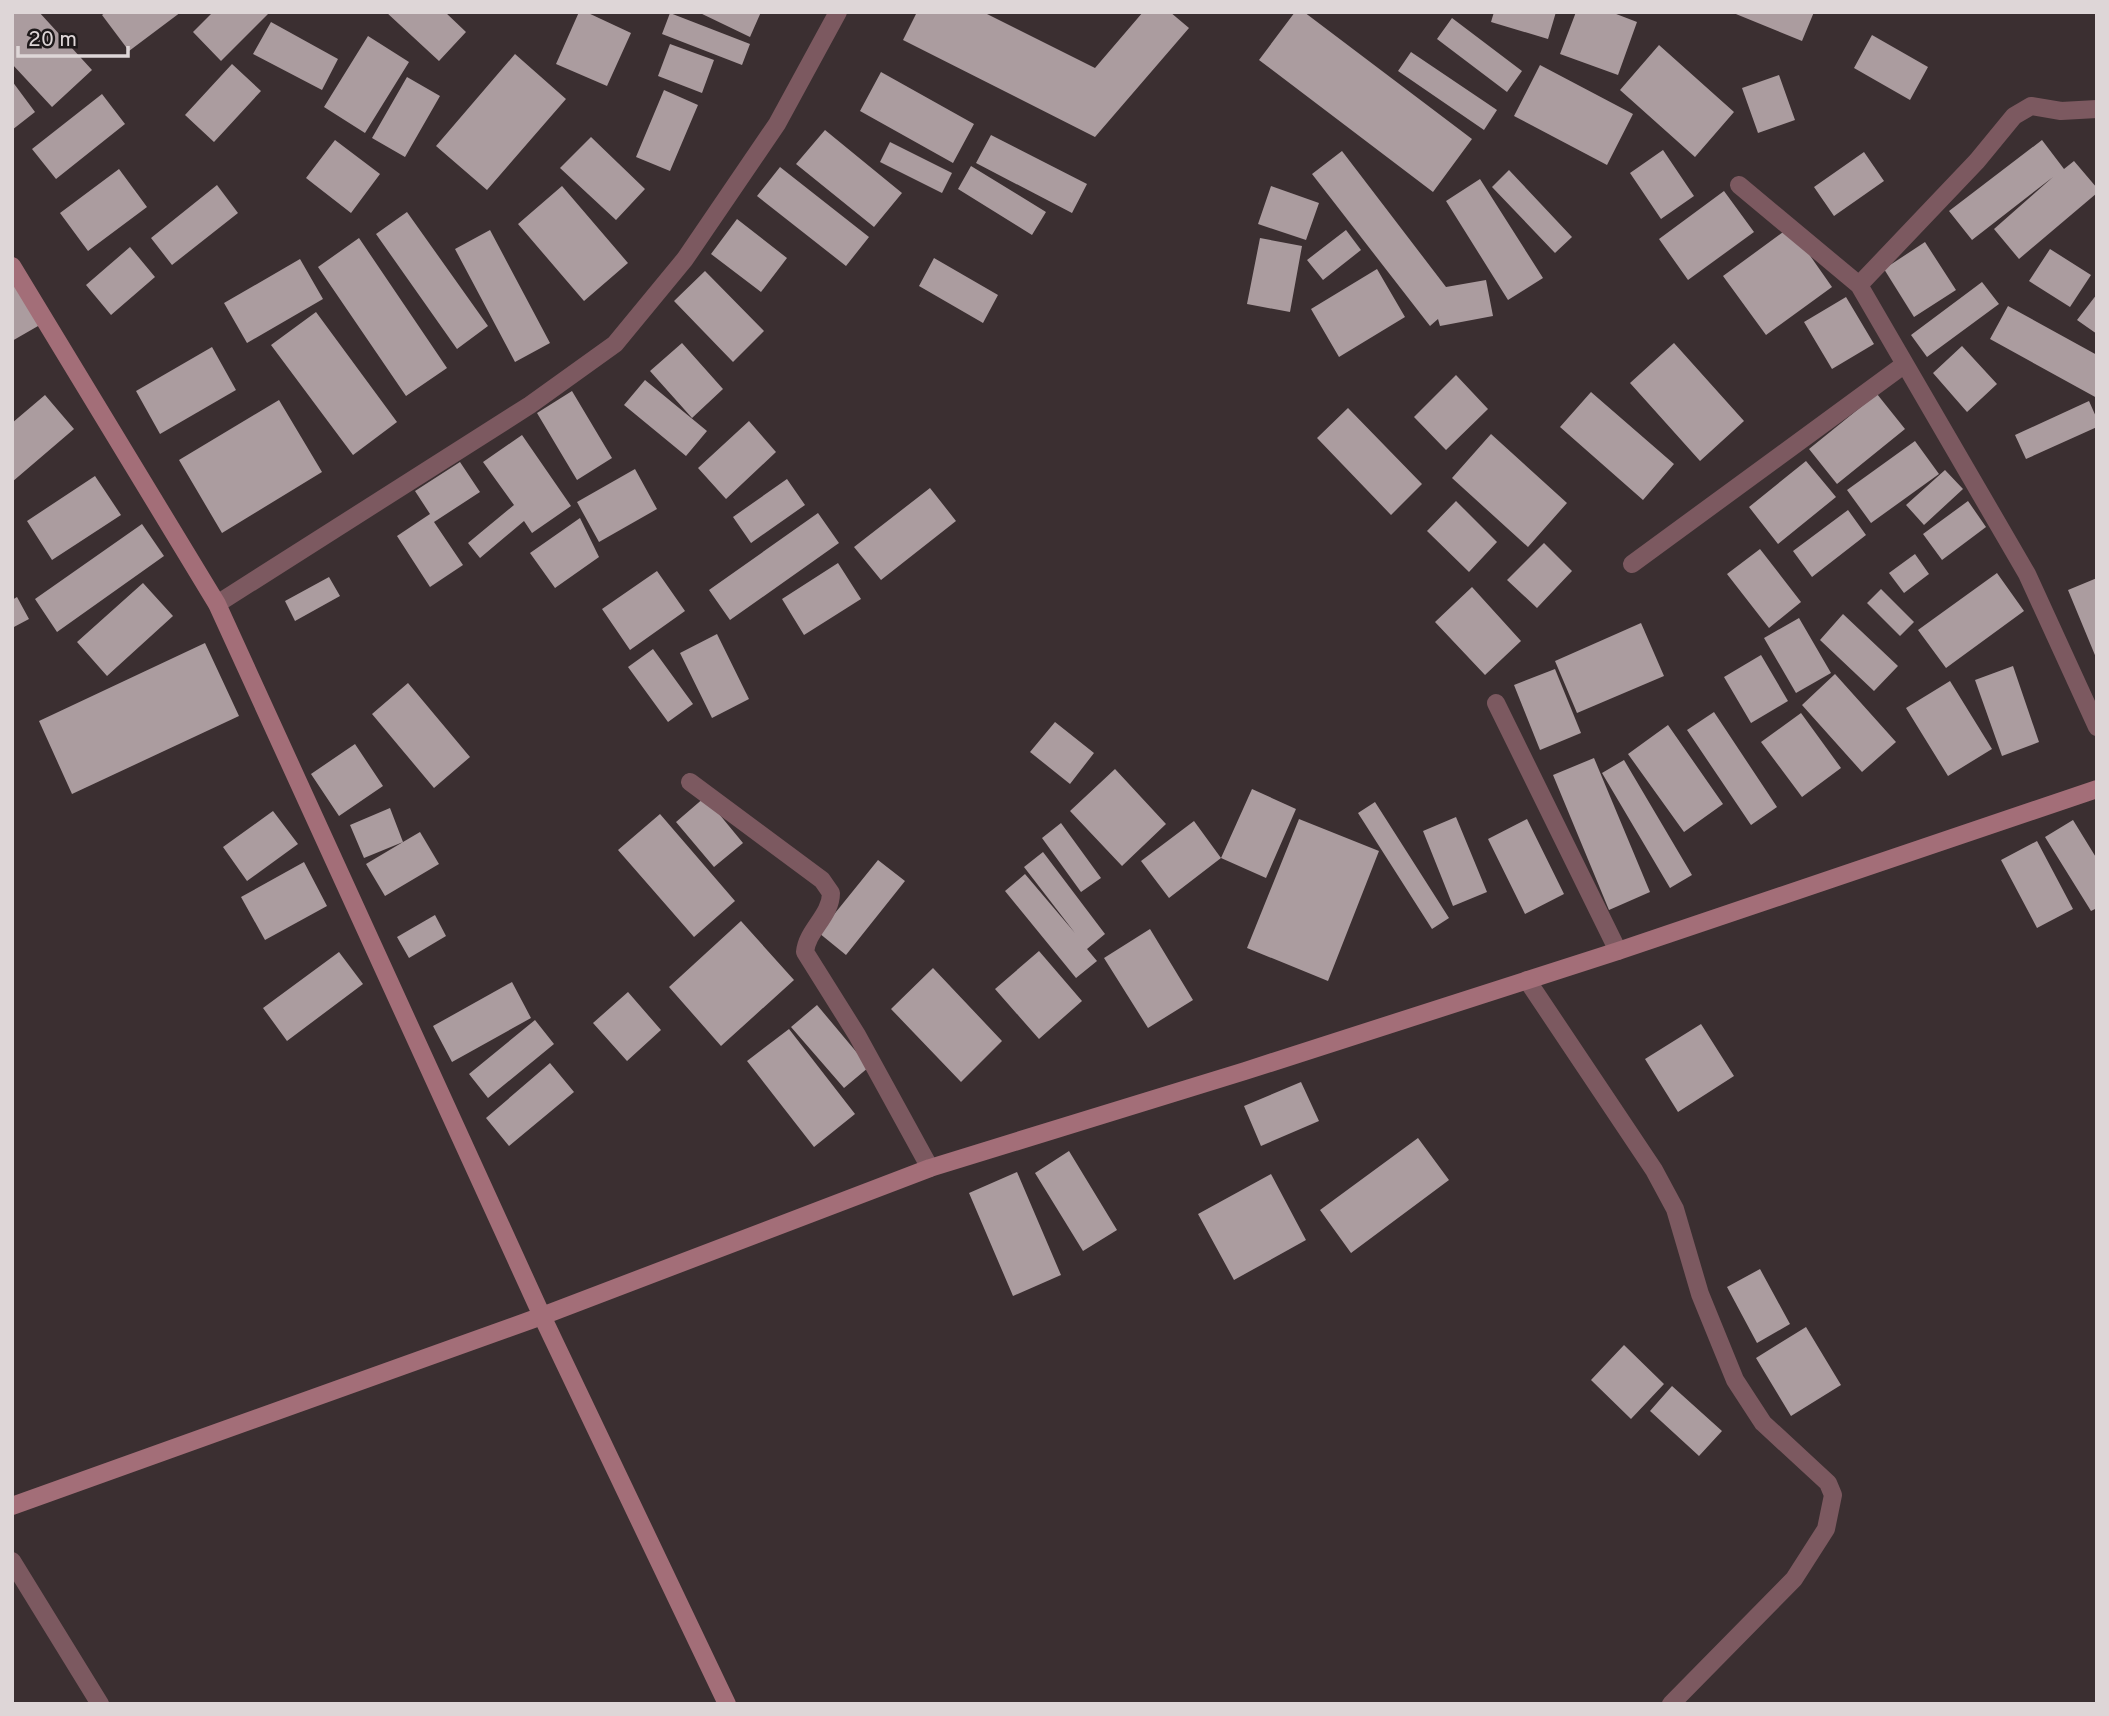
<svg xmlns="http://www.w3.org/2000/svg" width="2109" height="1716" viewBox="0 0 2109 1716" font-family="Overpass,sans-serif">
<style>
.building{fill:#ab9c9f}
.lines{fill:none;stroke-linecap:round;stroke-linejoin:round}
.street{stroke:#7c5960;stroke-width:18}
.secondary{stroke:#a36e78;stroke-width:18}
</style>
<rect width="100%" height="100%" fill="#3b2f31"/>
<path class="building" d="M12,12H39L92,70L52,107L12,64Z
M106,12H181L129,51L102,15Z
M213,12H270L221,61L193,32Z
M386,12H445L466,32L439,61Z
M579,12H586L631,33L607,86L556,64Z
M698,12H761L750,37Z
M917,12H983L1095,68L1143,12H1170L1189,28L1095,137L903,40Z
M1295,12H1304L1472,139L1433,192L1259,60Z
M1494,12H1556L1548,39L1491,22Z
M1576,12H1611L1637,22L1618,75L1560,54Z
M1731,12H1814L1802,41Z
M670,13L750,44L742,65L662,34Z
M1452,18L1522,71L1507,92L1437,39Z
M271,22L338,59L322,90L253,54Z
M1872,35L1928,67L1910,100L1854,68Z
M368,36L409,62L365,133L324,107Z
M670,44L714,60L702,93L658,76Z
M1659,45L1734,112L1695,157L1620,90Z
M1411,52L1497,110L1484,130L1398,71Z
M515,54L566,99L487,190L436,146Z
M232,64L261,91L214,142L185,115Z
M1540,65L1633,114L1607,165L1514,116Z
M881,72L974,124L953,163L860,111Z
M1779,75L1795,120L1758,133L1742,88Z
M407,77L440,96L405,157L372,138Z
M12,81L35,112L12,130Z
M664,90L698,105L670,171L636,157Z
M102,94L125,124L56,179L32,149Z
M825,130L902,193L874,227L796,164Z
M991,135L1087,184L1072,213L976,163Z
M591,137L645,189L616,220L560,168Z
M335,140L380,174L351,213L306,178Z
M2042,140L2064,169L2074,161L2097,188V193L2019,259L1994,229L2053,177L1972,240L1949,211Z
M890,142L952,173L942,193L880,162Z
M1663,150L1694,196L1661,219L1630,173Z
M1342,151L1446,287L1486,280L1493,316L1440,326L1438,319L1430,326L1312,174Z
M1864,152L1884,181L1834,216L1814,187Z
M971,166L1046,212L1032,235L958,189Z
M780,167L869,237L846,266L757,196Z
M119,169L147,207L88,251L60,213Z
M1509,170L1572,237L1555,253L1492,187Z
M1480,179L1543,278L1508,300L1446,201Z
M217,185L238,213L172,265L151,238Z
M562,186L628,263L584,301L518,224Z
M1271,186L1319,203L1306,240L1258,224Z
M1724,191L1754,232L1688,280L1659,239Z
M407,212L488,326L457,349L376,234Z
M737,219L787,258L761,292L711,254Z
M1790,227L1832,287L1766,335L1723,276Z
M490,230L550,343L515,362L455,249Z
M1346,230L1361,250L1323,280L1307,260Z
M359,238L447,368L406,396L318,267Z
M1260,238L1302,246L1290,312L1247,304Z
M1925,242L1956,290L1914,317L1884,269Z
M130,247L155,277L111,315L86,285Z
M2050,249L2091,275L2070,307L2029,281Z
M934,258L998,295L983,323L919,286Z
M300,259L323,299L247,343L224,303Z
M12,268L45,322L12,341Z
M1377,269L1405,317L1339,357L1311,309Z
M705,271L764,331L733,362L674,301Z
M1982,282L1999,304L1927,357L1911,335Z
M2097,294V334L2077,320Z
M1846,297L1874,344L1832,369L1804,322Z
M2008,306L2097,355V398L1990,339Z
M316,312L397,422L353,455L271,345Z
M682,343L723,389L692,418L650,371Z
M1674,343L1744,421L1700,461L1630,383Z
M1962,346L1997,384L1967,412L1933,373Z
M212,347L236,390L160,434L136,391Z
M1456,375L1488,409L1446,450L1414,417Z
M645,380L707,431L686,456L624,405Z
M572,391L612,458L577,480L537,413Z
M1591,392L1674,464L1643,500L1560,427Z
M1877,394L1905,429L1837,484L1809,449Z
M45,395L74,429L12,482V423Z
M279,400L322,472L222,533L179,460Z
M2089,401L2097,419V427L2026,459L2015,435Z
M1348,408L1422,484L1391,515L1317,438Z
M749,421L776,452L726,499L698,468Z
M1491,434L1567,503L1528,547L1452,478Z
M522,435L571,506L532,533L524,521L480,558L468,543L514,505L483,462Z
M1915,441L1939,474L1871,523L1847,490Z
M1806,461L1836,497L1778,544L1749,507Z
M460,462L480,492L434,522L463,565L430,587L397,536L430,514L415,491Z
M635,469L657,509L599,542L577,502Z
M1945,470L1963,489L1924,525L1906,505Z
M95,476L121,515L52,560L27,521Z
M787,479L805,505L751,543L733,517Z
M930,488L956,521L881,580L854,547Z
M1456,501L1497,542L1469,572L1427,531Z
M1968,501L1986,527L1942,560L1923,534Z
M1848,510L1866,535L1812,577L1793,551Z
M818,513L839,543L730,620L709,590Z
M580,518L599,557L555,588L530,553Z
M142,524L164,556L57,632L35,599Z
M1544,543L1572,571L1537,608L1507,580Z
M1760,549L1801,602L1769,628L1727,574Z
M1915,554L1929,574L1904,593L1889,573Z
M838,563L861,599L804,635L782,599Z
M657,571L685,611L630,650L602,609Z
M1997,573L2024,611L1946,668L1918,630Z
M329,577L340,596L295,621L285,601Z
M2097,578V660L2068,590Z
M143,583L173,616L107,676L77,642Z
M1472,587L1521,641L1485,675L1435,622Z
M1881,589L1914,622L1900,636L1867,603Z
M17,597L29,619L12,628V600Z
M1843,614L1898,666L1874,691L1820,640Z
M1799,618L1831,673L1796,693L1764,638Z
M1641,623L1664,676L1577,713L1555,661Z
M717,634L749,699L712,718L680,653Z
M205,643L239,716L72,794L39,721Z
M653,649L693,704L668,722L628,667Z
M1761,655L1788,701L1751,723L1724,677Z
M2013,666L2039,742L2002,756L1975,680Z
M1555,669L1581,733L1540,750L1514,685Z
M1835,674L1896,742L1862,772L1802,705Z
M1950,681L1992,749L1948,776L1906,708Z
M408,683L470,757L434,788L372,714Z
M1714,712L1777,807L1751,825L1687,730Z
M1801,713L1841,768L1802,797L1761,742Z
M1055,722L1094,753L1070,784L1030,752Z
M1668,725L1723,804L1684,832L1628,754Z
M355,744L383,786L339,816L311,774Z
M1594,758L1650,892L1609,910L1553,775Z
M1624,760L1692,875L1670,888L1602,773Z
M1115,769L1166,824L1122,866L1070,811Z
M1252,789L1296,809L1266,878L1221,858Z
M705,797L743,843L714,867L676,822Z
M1375,802L1449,918L1432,929L1358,813Z
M390,808L403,842L420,832L439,864L385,896L366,864L403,842L364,858L350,825Z
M273,811L298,844L247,881L223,847Z
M660,814L735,901L694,937L618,850Z
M1456,817L1487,892L1453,906L1423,831Z
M1299,819L1379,851L1328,981L1247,948Z
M1527,819L1564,894L1525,914L1488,839Z
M2073,820L2097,859V908L2091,911L2045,837Z
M1194,821L1221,858L1169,898L1141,861Z
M1061,823L1101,878L1081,892L1042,838Z
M2037,841L2073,909L2037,928L2001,860Z
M1043,852L1105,934L1087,949L1097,961L1076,978L1005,891L1025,874L1075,933L1024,867Z
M878,860L905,881L846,955L819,933Z
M304,862L327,906L265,940L241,897Z
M435,915L446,936L409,958L397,937Z
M741,921L794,980L721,1046L669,987Z
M1150,929L1193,1000L1148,1028L1104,958Z
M1039,951L1082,1001L1039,1039L995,989Z
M339,952L363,984L287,1041L263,1008Z
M933,968L1002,1041L961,1082L891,1009Z
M512,982L531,1018L452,1062L433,1026Z
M628,992L661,1030L627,1061L593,1023Z
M817,1005L869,1067L844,1088L791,1027Z
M535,1020L554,1044L488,1098L469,1074Z
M1701,1024L1734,1076L1678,1112L1645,1059Z
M789,1029L855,1114L814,1147L747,1061Z
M550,1063L574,1092L509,1146L486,1118Z
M1301,1082L1319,1121L1261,1146L1244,1106Z
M1418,1138L1449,1180L1351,1253L1320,1210Z
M1069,1151L1117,1230L1083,1251L1035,1173Z
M1017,1172L1061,1275L1013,1296L969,1193Z
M1271,1174L1306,1240L1234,1280L1198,1214Z
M1760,1269L1790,1324L1757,1343L1727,1287Z
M1806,1327L1841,1385L1791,1416L1756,1358Z
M1624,1345L1664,1384L1631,1419L1591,1380Z
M1672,1386L1722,1431L1699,1456L1650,1411Z"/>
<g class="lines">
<path class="street" d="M2097,109L2061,111L2031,106L2014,116L1977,161L1859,285L2027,574L2097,727
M1739,185L1859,285
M1632,564L1905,364
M217,604L530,405L615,344L685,259L777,124L838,12
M1496,703L1618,951
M690,782L822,880L831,893C831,916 807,930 805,952L857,1035L930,1168
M1527,980L1654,1170L1675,1209L1700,1294L1735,1380L1763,1423L1828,1483L1833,1495L1826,1529L1794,1579L1671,1704
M12,1561L100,1704"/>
<path class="secondary" d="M12,266L217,604L542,1316L727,1704
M12,1506L542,1316L930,1168L1245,1071L1618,951L2097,789"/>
</g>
<rect width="2109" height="1716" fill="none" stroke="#ded6d7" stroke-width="28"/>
<path d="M18 46v10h110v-10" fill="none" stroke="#ded6d7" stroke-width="3.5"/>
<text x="28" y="46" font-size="21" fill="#ded6d7" stroke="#1e191a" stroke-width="5" paint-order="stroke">20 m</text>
</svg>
